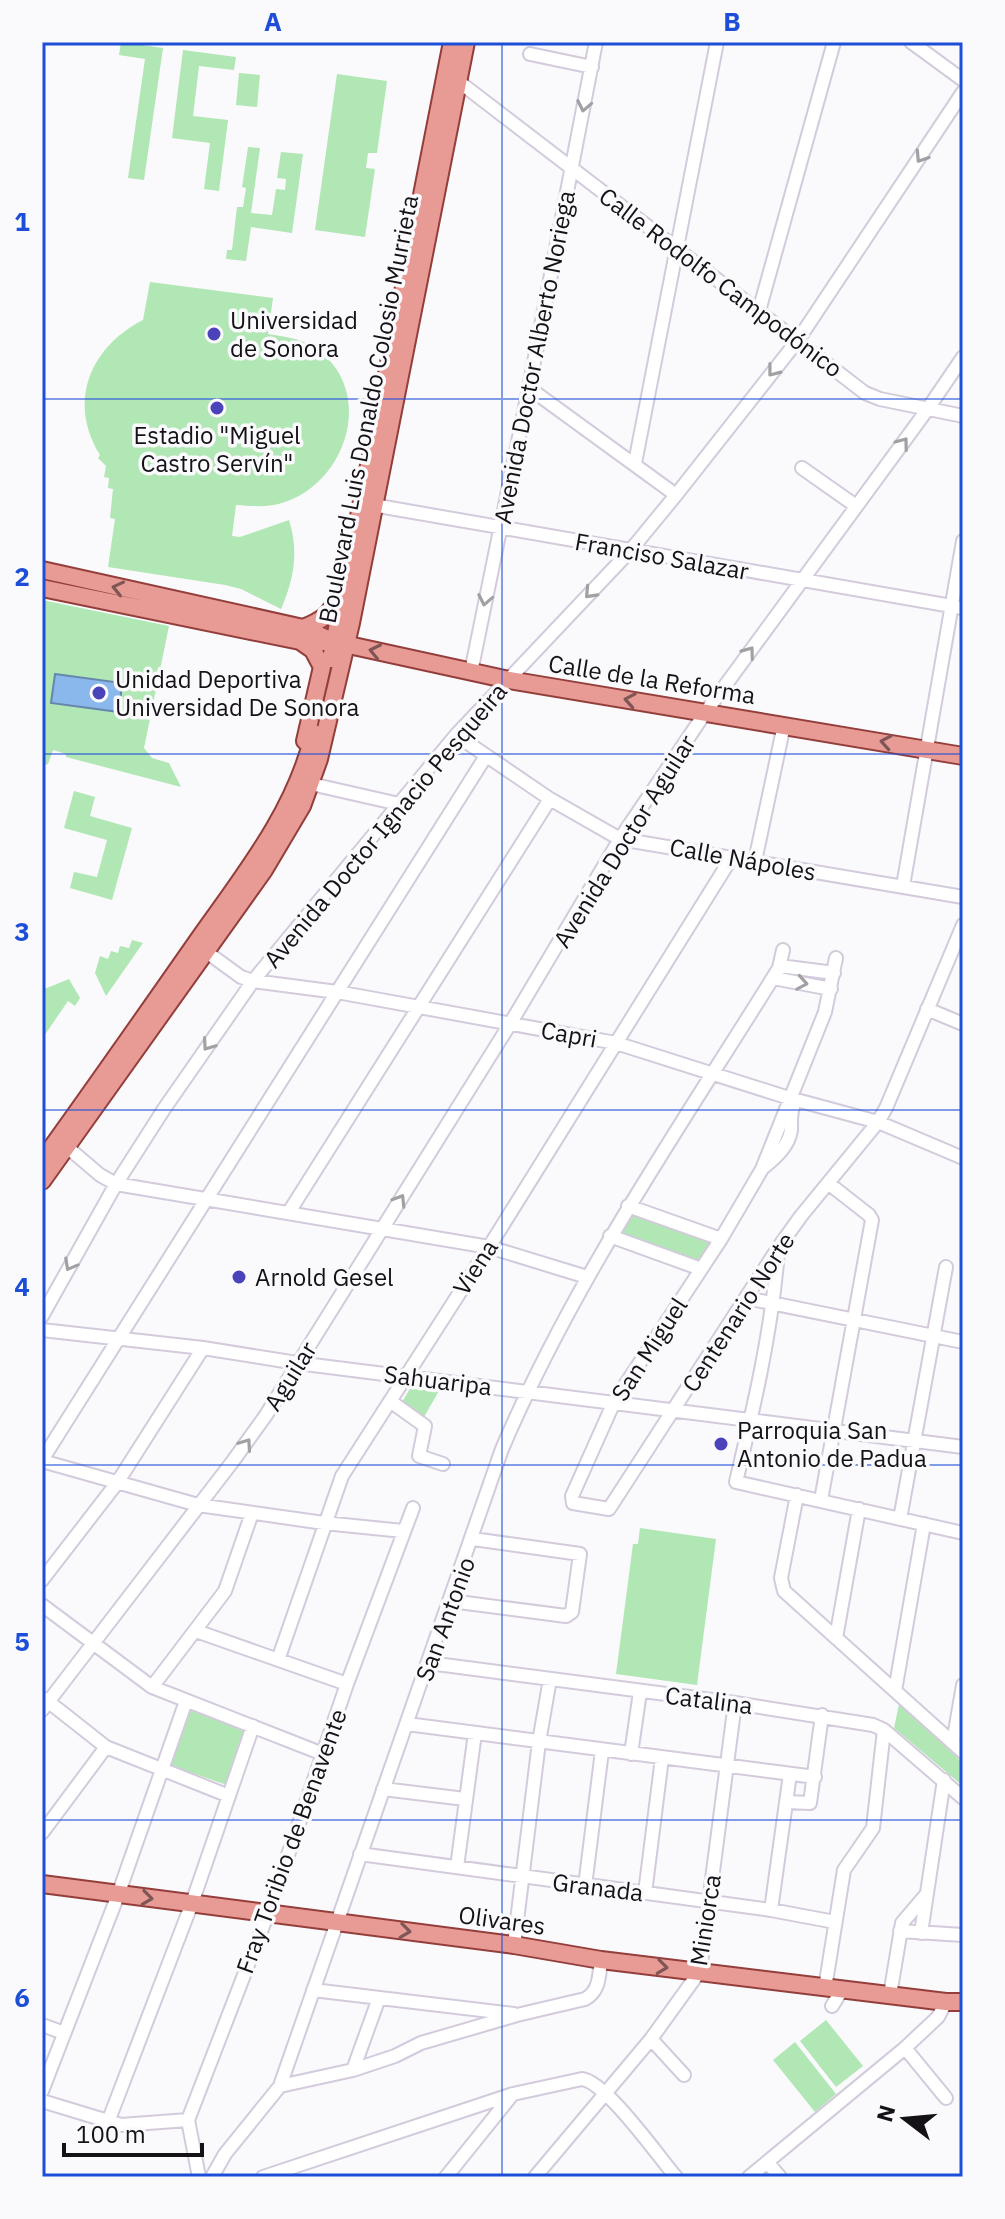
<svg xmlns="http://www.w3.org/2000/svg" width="1005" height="2219" viewBox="0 0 1005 2219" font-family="'IBM Plex Sans',sans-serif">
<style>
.green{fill:#b1e7b4}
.water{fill:#8ab8ec;stroke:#6786ac;stroke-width:2}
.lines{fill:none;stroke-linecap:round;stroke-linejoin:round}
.minor-casing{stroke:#d3cbdc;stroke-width:16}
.major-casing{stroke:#943e3b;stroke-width:20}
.minor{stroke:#fff;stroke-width:12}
.major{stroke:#e89a95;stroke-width:16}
.oneway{stroke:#a1a0a2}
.oneway2{stroke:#7e5656}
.grid{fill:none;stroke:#1d4ed8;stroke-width:2;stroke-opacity:0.55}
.poi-dot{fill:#4b43b9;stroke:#faf9fc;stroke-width:3}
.labels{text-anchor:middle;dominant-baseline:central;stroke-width:7;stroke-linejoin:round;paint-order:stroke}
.street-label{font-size:24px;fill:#141117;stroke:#faf9fc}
.poi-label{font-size:24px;fill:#141117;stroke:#faf9fc;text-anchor:start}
.neatline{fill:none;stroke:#1d4ed8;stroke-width:3}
.grid-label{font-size:26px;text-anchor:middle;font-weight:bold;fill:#1d4ed8}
</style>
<rect width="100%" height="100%" fill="#faf9fc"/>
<path class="green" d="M121,42L163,48L144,180L128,178L145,59L119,55Z
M183,50L236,57L234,70L199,66L193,116L228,120L219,191L204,189L210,143L172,138Z
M239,73L260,75L257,107L236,105Z
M337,74L387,81L377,153H368L366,168L375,169L365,237L315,230Z
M248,147L260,148L251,213L272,215L276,189L285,190L286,179L277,178L281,152L303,154L292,233L251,227L246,261L226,259L227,250H232L237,207H243L246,188L242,187Z
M150,282L273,298L268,334C284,337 302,338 315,348C376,389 348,481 285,502C269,508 251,506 236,505L232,536L240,537L289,520C299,551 294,579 281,609L241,589L225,585L108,567L115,519L110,518L113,489L108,488L109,478L104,477L106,466L98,458L100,455C67,402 90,347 143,320Z
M42,600L169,626L144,748L152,758L169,763L181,787L66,757V754L53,750L48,764L42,766Z
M74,791L95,797L90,816L132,828L112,900L70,888L74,872L97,877L107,840L64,828Z
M132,940L143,943L106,996L95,973L100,956L108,959L111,951L118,953L120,946L129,948Z
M69,979L80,998L75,1006L68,1001L42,1039V990Z
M633,1212L713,1241L700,1261L621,1232Z
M412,1385L440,1389L424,1417L401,1404Z
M640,1528L716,1539L697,1685L616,1674L633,1544H638Z
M899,1704L963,1763V1786L894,1728Z
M190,1706L248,1726L227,1785L169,1765Z
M826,2020L863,2066L836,2087L800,2041Z
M795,2042L836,2094L815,2112L773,2060Z"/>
<path class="water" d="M55,674L122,683L119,712L51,703Z"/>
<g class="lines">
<g class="minor-casing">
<path id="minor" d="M911,42L963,80
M530,54L592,67
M458,81L865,393L880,399L963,416
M759,311L834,42
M529,388L676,495
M635,463L717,42
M802,468L856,506
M367,504L963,608
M471,672L529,388L596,42
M456,735L550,799L620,839L963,897
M311,784L399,804
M755,861L784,725
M903,886L963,541
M201,948L241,977L253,981L337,992L616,1043L789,1098L878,1122L963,1158
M836,958L825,1012L762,1169L721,1239L614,1402L572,1496L573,1503L609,1509L778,1248L801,1216L878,1122L886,1108L963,925
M780,966L834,973
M773,978L831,989
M927,1009L963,1024
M60,1141L100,1175L116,1184L489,1247L587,1277
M764,1167C775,1158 789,1146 791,1130C791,1120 790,1114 794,1104
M628,1206L721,1239
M289,1212L550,799
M610,1236L701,1269
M778,1251C772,1330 754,1406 736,1482L963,1533
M746,1298L963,1342
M42,1316L116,1184L164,1109L253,981L456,735L630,551L676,495L798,340L963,92
M42,1330L203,1348L297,1363L963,1447
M390,1401L425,1426L419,1456L443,1464
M42,1460L486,756
M42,1461L198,1505L324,1523L403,1531
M797,1495L781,1578L784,1591L963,1752
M821,1500L872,1220L869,1215L828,1183
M900,1519L946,1267
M42,1580L117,1483L203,1348
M451,1601L566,1616L572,1612L580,1554L473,1539
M42,1605L152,1687L323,1754
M196,1631L347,1684
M836,1638L859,1509
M278,1660L342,1476L489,1247L732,857
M429,1663L735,1703L873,1725L884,1730L963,1798
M152,1687L225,1591L252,1513
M895,1691L924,1524
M45,1699L106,1747L229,1796
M42,1710L233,1461L266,1415L510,1024L620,839L705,713L927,410L963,357
M407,1724L815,1777
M953,1743L963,1685
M631,1754L640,1692
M383,1789L465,1799
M787,1802L810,1803L822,1715
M42,1833L106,1747
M360,1854L771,1910L835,1922
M457,1867L475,1733
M585,1886L602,1751
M645,1893L662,1758
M771,1910L790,1774
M900,1931L963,1935
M921,1933L944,1780
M514,1945L539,1742L550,1679
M825,1988L844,1870L873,1828L884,1730
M313,1990L514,2014
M890,1995L902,1923L925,1896
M832,2006L842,1990
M42,2025L64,2033
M651,2039L684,2075
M905,2048L946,2098
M353,2070L379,1998
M280,2086L353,2070L395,2056L421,2043L517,2015L585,1999C600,1991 599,1975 601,1960
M42,2091L118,1895L186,1701
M42,2101L121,2125L188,2120
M108,2122L192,1903L253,1726
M767,2162L780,2177
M199,2177L188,2120L268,1913L347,1684L413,1508
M212,2177L225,2154L280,2086L502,1449C575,1278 681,1126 779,968L783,950
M263,2177L513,2094L582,2079C606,2082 658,2156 676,2177
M446,2177L512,2095
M535,2177L651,2039L700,1971L735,1703
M749,2177L905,2048L938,2017L946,2002"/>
</g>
<g class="major-casing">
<path id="major" d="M42,570L303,628L335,642L509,680L963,756
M42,588L300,641L325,642
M303,628C321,621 332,614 338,595
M300,641L313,650L322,667L305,741
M331,659L452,42
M42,1161C94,1089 145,1016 196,943C243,876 295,813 314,733
M42,1181L264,870L302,806L319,759L351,623L466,42
M42,1884L514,1945L601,1960L946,2002H963"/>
</g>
<use href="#minor" class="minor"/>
<use href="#major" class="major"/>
</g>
<defs><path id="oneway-chevron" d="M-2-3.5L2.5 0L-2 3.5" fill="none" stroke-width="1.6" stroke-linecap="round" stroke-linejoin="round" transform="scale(2)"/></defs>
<g class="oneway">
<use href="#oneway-chevron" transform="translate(584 106) rotate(101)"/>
<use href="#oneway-chevron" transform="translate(921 157) rotate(123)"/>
<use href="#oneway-chevron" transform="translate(773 371) rotate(128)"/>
<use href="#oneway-chevron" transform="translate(903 443) rotate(-53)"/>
<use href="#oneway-chevron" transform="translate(590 593) rotate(133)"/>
<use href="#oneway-chevron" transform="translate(485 600) rotate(101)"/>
<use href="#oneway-chevron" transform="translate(749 652) rotate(-54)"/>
<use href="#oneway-chevron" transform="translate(802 983) rotate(10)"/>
<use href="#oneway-chevron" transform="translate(208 1045) rotate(125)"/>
<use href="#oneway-chevron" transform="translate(400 1200) rotate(-58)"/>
<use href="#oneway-chevron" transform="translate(70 1265) rotate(119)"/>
<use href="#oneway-chevron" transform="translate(246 1444) rotate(-55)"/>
</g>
<g class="oneway2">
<use href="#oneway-chevron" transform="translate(118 588) rotate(-167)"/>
<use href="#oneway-chevron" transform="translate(375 651) rotate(-168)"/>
<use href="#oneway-chevron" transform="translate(630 700) rotate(-170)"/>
<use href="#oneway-chevron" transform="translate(886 742) rotate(-170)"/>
<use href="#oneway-chevron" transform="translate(147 1898) rotate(7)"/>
<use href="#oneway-chevron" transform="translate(405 1931) rotate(7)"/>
<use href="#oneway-chevron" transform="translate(662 1967) rotate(7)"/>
</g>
<path class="grid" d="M502,42V2177M42,399H963M42,754H963M42,1110H963M42,1465H963M42,1820H963"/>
<g class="poi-dot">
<circle cx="214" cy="334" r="8"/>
<circle cx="217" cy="408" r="8"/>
<circle cx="99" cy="693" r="8"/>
<circle cx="239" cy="1277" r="8"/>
<circle cx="721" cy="1444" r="8"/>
</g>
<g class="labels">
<g class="street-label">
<text transform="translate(721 282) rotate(37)">Calle Rodolfo Campodónico</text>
<text transform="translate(534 357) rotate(-79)">Avenida Doctor Alberto Noriega</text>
<text transform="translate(368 409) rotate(-79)">Boulevard Luis Donaldo Colosio Murrieta</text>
<text transform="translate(662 556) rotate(10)">Franciso Salazar</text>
<text transform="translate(652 679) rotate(9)">Calle de la Reforma</text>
<text transform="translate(385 825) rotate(-50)">Avenida Doctor Ignacio Pesqueira</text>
<text transform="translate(624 841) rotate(-58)">Avenida Doctor Aguilar</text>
<text transform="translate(743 859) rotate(10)">Calle Nápoles</text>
<text transform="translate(569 1034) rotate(10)">Capri</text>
<text transform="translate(475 1267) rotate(-57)">Viena</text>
<text transform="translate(738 1312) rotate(-57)">Centenario Norte</text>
<text transform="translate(649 1349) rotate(-57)">San Miguel</text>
<text transform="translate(290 1376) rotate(-58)">Aguilar</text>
<text transform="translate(438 1380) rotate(7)">Sahuaripa</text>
<text transform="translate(445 1619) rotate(-70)">San Antonio</text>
<text transform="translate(709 1700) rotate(7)">Catalina</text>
<text transform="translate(291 1841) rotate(-70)">Fray Toribio de Benavente</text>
<text transform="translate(598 1887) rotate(7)">Granada</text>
<text transform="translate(502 1920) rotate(8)">Olivares</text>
<text transform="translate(705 1920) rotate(-81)">Miniorca</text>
</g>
<g class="poi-label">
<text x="230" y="320">Universidad<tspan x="230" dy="28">de Sonora</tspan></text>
<text x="217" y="435" text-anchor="middle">Estadio "Miguel<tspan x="217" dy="28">Castro Servín"</tspan></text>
<text x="115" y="679">Unidad Deportiva<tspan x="115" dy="28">Universidad De Sonora</tspan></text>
<text x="255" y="1277">Arnold Gesel</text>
<text x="737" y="1430">Parroquia San<tspan x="737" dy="28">Antonio de Padua</tspan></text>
</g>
</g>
<rect width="1005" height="2219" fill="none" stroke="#faf9fc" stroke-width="88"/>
<g transform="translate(905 2119) rotate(286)" stroke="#faf9fc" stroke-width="6" paint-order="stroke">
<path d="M0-6L14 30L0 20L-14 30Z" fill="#141117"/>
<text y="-12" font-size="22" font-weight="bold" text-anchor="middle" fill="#141117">N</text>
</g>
<path d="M64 2143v12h138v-12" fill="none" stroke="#141117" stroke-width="4"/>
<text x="76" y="2143" font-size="24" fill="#141117" stroke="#faf9fc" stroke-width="6" paint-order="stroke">100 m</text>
<rect x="44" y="44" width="917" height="2131" class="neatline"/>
<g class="grid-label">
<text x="273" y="31">A</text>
<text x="732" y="31">B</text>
<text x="22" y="231">1</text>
<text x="22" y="586">2</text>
<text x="22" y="941">3</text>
<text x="22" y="1296">4</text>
<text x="22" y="1651">5</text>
<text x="22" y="2007">6</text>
</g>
</svg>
